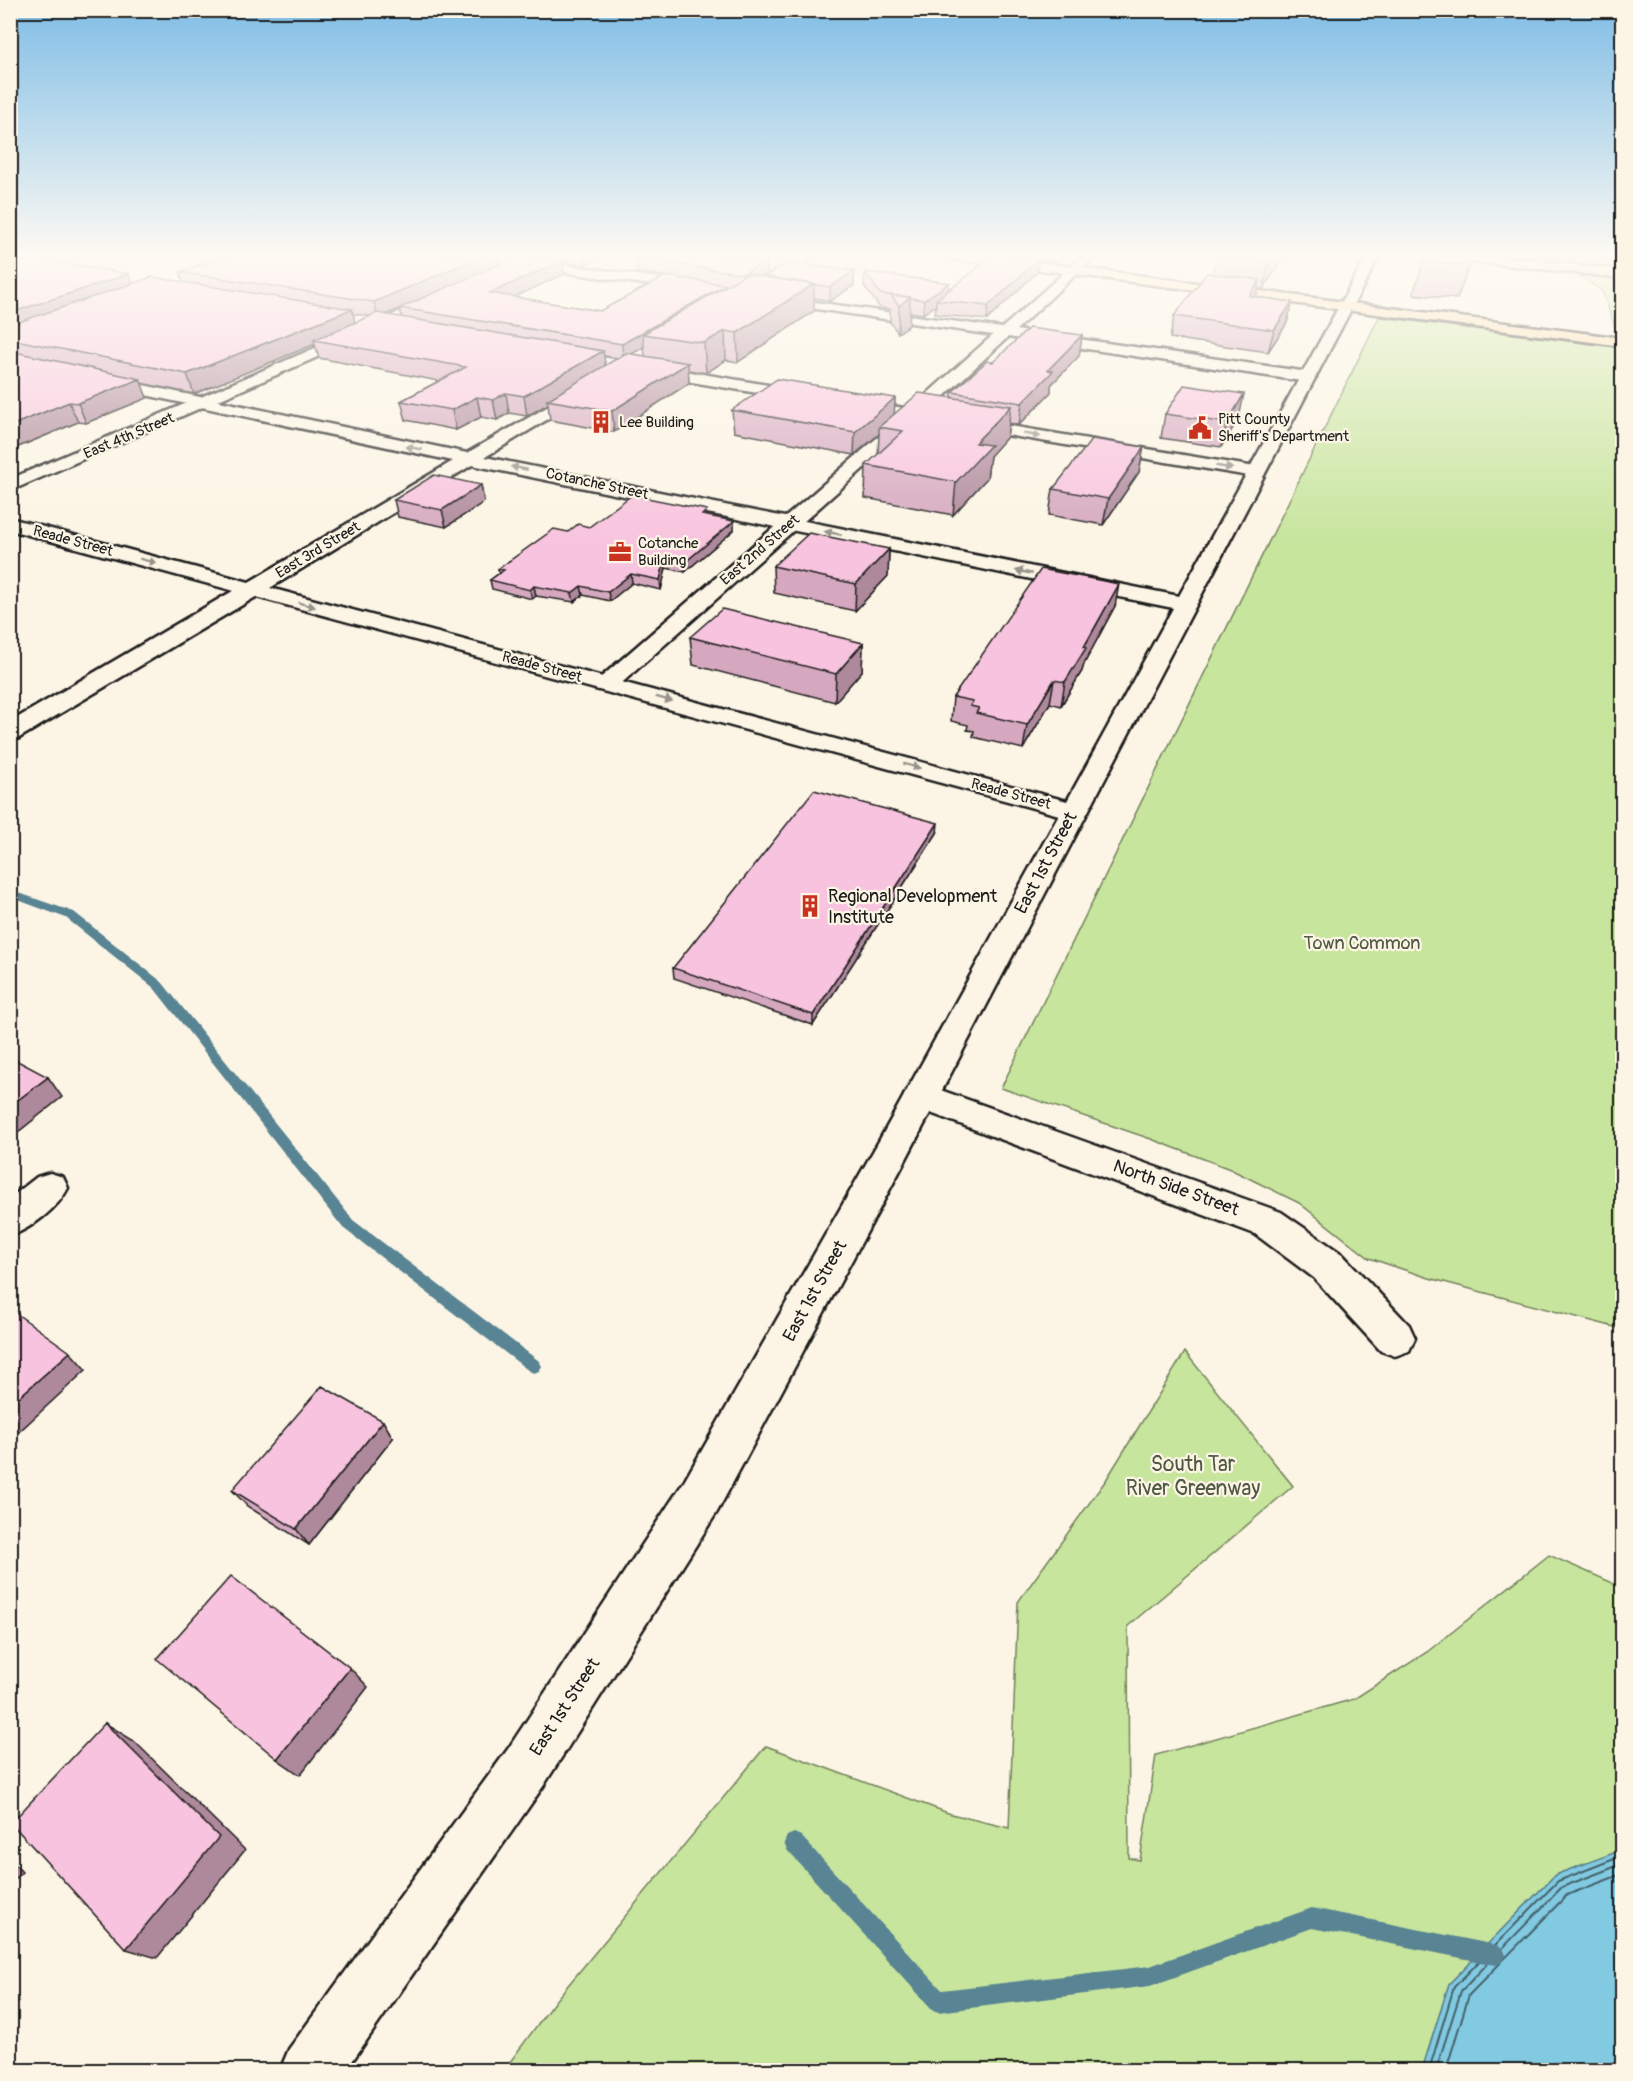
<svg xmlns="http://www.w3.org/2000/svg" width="1633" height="2081" viewBox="0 0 1633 2081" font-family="Pangolin,sans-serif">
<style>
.green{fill:#c7e59d;stroke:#72805c;stroke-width:1.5}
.water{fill:#81cae2;stroke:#598493;stroke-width:1.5}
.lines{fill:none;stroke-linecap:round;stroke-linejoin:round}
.shore{stroke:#44626b;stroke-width:2}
.stream{fill:#598493;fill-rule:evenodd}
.street-casing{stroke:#1c1c1c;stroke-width:5}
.secondary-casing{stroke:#1c1c1c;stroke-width:5}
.primary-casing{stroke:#1c1c1c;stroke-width:5}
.street{fill:#fcf5e5;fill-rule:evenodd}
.secondary{fill:#fcf5e5;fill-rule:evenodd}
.primary{fill:#fddcac;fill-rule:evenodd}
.wall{fill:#d5a8bf;stroke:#1c1c1c;stroke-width:1.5;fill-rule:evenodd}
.shaded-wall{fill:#ae889b;stroke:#1c1c1c;stroke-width:1.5}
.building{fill:#f8c3de;stroke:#1c1c1c;stroke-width:1.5}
.oneway{fill:#97938b}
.labels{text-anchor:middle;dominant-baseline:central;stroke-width:4.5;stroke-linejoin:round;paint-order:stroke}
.far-poi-label{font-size:15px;fill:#1c1c1c;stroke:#fcf5e5;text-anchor:start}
.far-street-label{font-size:15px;fill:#1c1c1c;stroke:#fcf5e5}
.street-label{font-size:18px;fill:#1c1c1c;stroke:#fcf5e5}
.poi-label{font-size:18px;fill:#1c1c1c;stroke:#fcf5e5;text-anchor:start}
.park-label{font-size:18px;fill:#4f5843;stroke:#fcf5e5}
.near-park-label{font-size:21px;fill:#4f5843;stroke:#fcf5e5}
</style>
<rect width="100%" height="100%" fill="#fcf5e5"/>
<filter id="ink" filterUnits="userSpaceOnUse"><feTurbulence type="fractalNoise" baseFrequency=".0167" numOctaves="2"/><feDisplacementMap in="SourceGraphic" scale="12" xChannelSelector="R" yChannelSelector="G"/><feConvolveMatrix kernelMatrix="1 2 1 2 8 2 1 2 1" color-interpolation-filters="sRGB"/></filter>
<g filter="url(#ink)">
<path class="green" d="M1593,254H1622V270L1591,267Z
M1575,273L1611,276L1622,297V336L1618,335L1602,291Z
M1379,317L1622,348V1329L1429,1278L1369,1258L1299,1203L1230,1169L1151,1139L1001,1088Z
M1185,1352L1293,1486L1128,1626L1129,1858L1140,1860L1156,1755L1354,1699L1427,1652L1549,1555L1622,1587V1850L1555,1875L1449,1984L1422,2070H504L555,2001L766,1746L951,1814L1009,1828L1018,1602L1106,1480Z"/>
<path class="water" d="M1622,1850V2070H1422L1449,1984L1555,1875Z"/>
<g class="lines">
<path class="shore" d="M1429,2070L1454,1987L1558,1881L1622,1856
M1436,2070L1461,1991L1562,1887L1622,1864
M1446,2070L1469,1995L1567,1895L1622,1874"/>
<path class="stream" d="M10,890L74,912L162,982L353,1220L539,1361L542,1366L539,1371L534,1373L529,1371L343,1228L154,988L66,918L10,897Z
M794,1833L801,1836L942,1990L1150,1966L1312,1908L1496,1945L1503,1948L1506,1955L1503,1962L1496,1965L1312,1928L1150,1986L938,2012L931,2008L787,1850L784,1843L787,1836Z"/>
<g class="street-casing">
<path id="street" d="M458,254H489L700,284L707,288L700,292L464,258Z
M1085,254H1098L1016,330L1308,372L1316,377L1308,382L1008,337L927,412L1255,467L1261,468L1264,472L1261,476L1255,477L918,420L615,689H599L595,684L599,679L901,417L560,360L552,355L555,352L560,350L910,409L993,335L769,302L762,298L764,295L1002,328Z
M443,293L450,297L448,300L10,491V479Z
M251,584L259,585L262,590L259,595L19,738L10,740V722L243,585Z
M921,1083L1281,1212L1342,1254L1409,1325L1415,1338L1409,1351L1395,1356L1381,1351L1314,1278L1255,1234L909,1105L904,1096L909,1087Z
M50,1173L63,1177L68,1188C58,1208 32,1228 10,1236V1198L37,1177Z"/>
</g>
<g class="secondary-casing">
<path id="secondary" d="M805,254H820L762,290L757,291L750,287Z
M1368,254H1380L905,1161L717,1512L544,1785L346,2070H280L289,2049L508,1749L685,1480L879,1141L1059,815L10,530V518L249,582L453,461L10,366V357L467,453L587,384L595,389L593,392L485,457L1179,596ZM472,465L1173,608L1067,801L270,588Z"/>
</g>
<g class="primary-casing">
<path id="primary" d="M941,254H975L1622,338V346L947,258Z
M1434,254H1473L1622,270V278L1440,258Z"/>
</g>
<use href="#street" class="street"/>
<use href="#secondary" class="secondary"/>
<use href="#primary" class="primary"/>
</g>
<path class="wall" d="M10,254L132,284L183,282L180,272L232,254H608L585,265L562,261L564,274L514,297L600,311L666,276L637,272L636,258L718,255L767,261V274L762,277L854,271V285L830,301L814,298V311L738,362L726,360L706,373L688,370L689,383L614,432L550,420L548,404L527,416L509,413L497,420L481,417L456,430L406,420L401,401L439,381L319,358L315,344L194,394L141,383L147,398L86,423L78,422L11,450L10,449ZM497,254L521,256L499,265ZM400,308L402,318L385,315ZM353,314L370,316L355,323ZM644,347L645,356L631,354ZM604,356L618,358L605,366Z
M1009,254H1066L1058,260L1034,258L1037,272L987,320L935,314L936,305L923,314L910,312L909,325L898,333L890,322V309L880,308L864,286L865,272L949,283L948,290L1009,255Z
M1286,254L1263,289H1258L1256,297L1292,302L1287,323L1268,352L1170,338L1174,316L1213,274L1216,256Z
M1426,254L1469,266L1457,299L1413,294Z
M1507,254H1578L1576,260Z
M1082,335L1079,356L1051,385V392L1019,425L1009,423L1007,437L990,456L987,478L953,515L865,498L866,465L878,455L879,434L854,455L734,432L732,410L895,398L894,414L952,398V392L993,362Z
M1165,414L1239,418L1221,447L1161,438Z
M1139,472L1103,525L1049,515L1053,489Z
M481,485L484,502L446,527L398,517L394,500Z
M708,516L734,521V530L685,572L666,568L661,590L632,583L610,601L583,595L574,602L536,596L532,599L492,589L490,580L499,573L498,569L568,532L589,527Z
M889,549L888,576L855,611L774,593L773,566Z
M1115,606L1084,664L1082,671L1061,706L1050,703L1023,749L973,737L974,731L967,730L968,725L951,721L953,697Z
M690,637L863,643L862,671L835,702L693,665Z
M937,833L813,1025L674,978L673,968Z
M393,1438L309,1545L247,1506L232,1490Z"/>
<path class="shaded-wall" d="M487,254H497L499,265L378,318L374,302Z
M583,254H608L585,265Z
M1059,254H1066L1058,260Z
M1275,254H1286L1263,289L1269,263Z
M1039,259L1037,272L987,320L988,306Z
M562,261L564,274L493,307L490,293Z
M767,261V274L743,288V274Z
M854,271V285L830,301V287Z
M129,274L135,291L10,333V313Z
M1260,280L1255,300L1249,296Z
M949,283L948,297L936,300V305L923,314L924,300Z
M814,284V311L738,362L737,333Z
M725,285L726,298L643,334L644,347L623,359L622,344Z
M910,297L909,325L898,333L899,306Z
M1292,302L1287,323L1268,352L1274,330Z
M352,309L356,327L314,340L315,344L194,394L187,374Z
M725,331L726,360L706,373L704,343Z
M1082,335L1079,356L1051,385V392L1019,425L1022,403L1048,370Z
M603,351L606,369L547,400L548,404L527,416L524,396Z
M688,363L689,383L614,432L612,411Z
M140,379L147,398L86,423L78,403Z
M506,393L509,413L497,420L493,400Z
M1244,394L1239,418L1221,447L1227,423Z
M477,397L481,417L456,430L452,410Z
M895,398L894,420L879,427V434L854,455L855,432Z
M69,402L78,422L11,450L10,448V426Z
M1011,406L1007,437L990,456L987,478L953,515L956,482L975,443Z
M1144,447L1139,472L1103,525L1108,499Z
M481,485L484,502L446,527L442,510Z
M734,521V530L685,572L684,563Z
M889,549L888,576L855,611L856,584Z
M665,559L666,568L661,590L660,580Z
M631,574L632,583L610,601L608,592Z
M1119,584L1115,606L1084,664L1082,671L1061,706L1065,682Z
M534,586L536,596L532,599L530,590Z
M581,586L583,595L574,602L572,593Z
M863,643L862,671L835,702L836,674Z
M1054,680L1050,703L1023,749L1027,725Z
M938,823L937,833L813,1025V1015Z
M48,1077L62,1097L13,1136L10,1134V1106Z
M70,1352L86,1370L10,1440V1405Z
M383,1421L393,1438L309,1545L296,1529Z
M350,1668L368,1687L300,1775L277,1759Z
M105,1723L134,1741L245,1850L157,1958L126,1949Z
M10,1859L22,1872L10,1884Z"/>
<path class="building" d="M10,254H13L129,274L10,313Z
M232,254H487L374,302L180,272Z
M645,254H717L767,261L743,274L636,258Z
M996,254L1039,259L988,306L936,300Z
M1218,254H1275L1269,263L1216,256Z
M1426,254H1472L1469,266L1423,261Z
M521,255L562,261L490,293L600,311L666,276L725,285L622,344L400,308Z
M787,263L854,271L830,287L764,277Z
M865,272L949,283L924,300L910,298V297L880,294Z
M1207,273L1260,280L1249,296L1292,302L1274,330L1174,316Z
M746,274L814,284L737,333L725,331L704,343L643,334Z
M152,277L352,309L187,374L10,339V325Z
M891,295L910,297L899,306Z
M377,313L603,351L524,396L506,393L493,400L477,397L452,410L401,401L466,367L314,340Z
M1029,328L1082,335L1048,370L1053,371L1022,403L952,392L987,361L993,362Z
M10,351L140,379L78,403L69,402L10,426Z
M626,353L688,363L612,411L547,400Z
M777,379L895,398L855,432L732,410Z
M1184,385L1244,394L1227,423L1165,414Z
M919,393L1011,406L975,443L991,445L956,482L866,465L903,431L879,427Z
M1092,439L1144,447L1108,499L1053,489Z
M434,475L481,485L442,510L394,500Z
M632,495L707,510L702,515L734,521L684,563L665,559L660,580L631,574L608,592L581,586L572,593L534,586L530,590L490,580L504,570L498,569L554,529L568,532L578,524L589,527Z
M809,533L889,549L856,584L773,566Z
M1041,569L1119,584L1084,647L1086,648L1065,682L1054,680L1027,725L976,713L979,708L970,706L973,701L953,697Z
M722,609L863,643L836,674L690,637Z
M814,790L938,823L813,1015L673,968Z
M10,1057L48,1077L10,1106Z
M10,1309L70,1352L10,1405Z
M322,1386L383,1421L296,1529L232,1490Z
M231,1576L350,1668L277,1759L157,1659Z
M105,1723L219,1837L126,1949L11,1823Z"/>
<defs><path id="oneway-solid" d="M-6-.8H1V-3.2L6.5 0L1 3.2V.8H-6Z" transform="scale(1.5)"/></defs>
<g class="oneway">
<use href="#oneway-solid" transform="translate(1032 435) rotate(10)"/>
<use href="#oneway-solid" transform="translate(414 448) rotate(-170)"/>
<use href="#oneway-solid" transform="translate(1224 467) rotate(9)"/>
<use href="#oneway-solid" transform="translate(519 468) rotate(-169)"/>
<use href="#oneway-solid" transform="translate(833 533) rotate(-169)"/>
<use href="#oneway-solid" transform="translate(148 561) rotate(15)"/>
<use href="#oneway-solid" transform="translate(1024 572) rotate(-169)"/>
<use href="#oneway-solid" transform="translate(307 605) rotate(15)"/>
<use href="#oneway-solid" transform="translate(664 699) rotate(15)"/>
<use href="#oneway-solid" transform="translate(912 766) rotate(15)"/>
</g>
</g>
<linearGradient id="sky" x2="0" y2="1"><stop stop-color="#7fbde6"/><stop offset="0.47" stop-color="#fefaf3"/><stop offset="1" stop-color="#fefaf3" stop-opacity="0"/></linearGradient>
<rect width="1633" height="545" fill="url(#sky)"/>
<defs>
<g id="building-bare" transform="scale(1.8)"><path d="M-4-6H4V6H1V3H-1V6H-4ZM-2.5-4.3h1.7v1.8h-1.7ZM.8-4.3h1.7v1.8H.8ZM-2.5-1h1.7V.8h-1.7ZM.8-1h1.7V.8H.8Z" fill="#c8321e" stroke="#fcf5e5" stroke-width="2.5" paint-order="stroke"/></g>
<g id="civic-bare" transform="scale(1.8)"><path d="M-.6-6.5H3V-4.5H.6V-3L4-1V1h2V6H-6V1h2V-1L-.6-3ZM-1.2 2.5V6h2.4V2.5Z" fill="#c8321e" stroke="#fcf5e5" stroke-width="2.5" paint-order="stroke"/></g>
<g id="office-bare" transform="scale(1.8)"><path d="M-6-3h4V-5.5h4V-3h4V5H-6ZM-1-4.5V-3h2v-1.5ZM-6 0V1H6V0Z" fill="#c8321e" stroke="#fcf5e5" stroke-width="2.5" paint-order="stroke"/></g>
</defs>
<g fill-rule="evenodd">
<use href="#building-bare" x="601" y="422"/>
<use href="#civic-bare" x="1200" y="428"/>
<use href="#office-bare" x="620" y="552"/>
<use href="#building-bare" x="810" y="906"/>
</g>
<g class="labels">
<g class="far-poi-label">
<text x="1218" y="419">Pitt County<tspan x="1218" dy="17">Sheriff's Department</tspan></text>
<text x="619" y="422">Lee Building</text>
<text x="638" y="543">Cotanche<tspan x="638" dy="17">Building</tspan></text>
</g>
<g class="far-street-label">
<text transform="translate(129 436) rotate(-23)">East 4th Street</text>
<text transform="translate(597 484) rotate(12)">Cotanche Street</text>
<text transform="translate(73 541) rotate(15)">Reade Street</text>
<text transform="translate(318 550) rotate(-31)">East 3rd Street</text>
<text transform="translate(760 550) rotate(-41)">East 2nd Street</text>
<text transform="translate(542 667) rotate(15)">Reade Street</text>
<text transform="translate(1011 794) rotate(15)">Reade Street</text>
</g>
<g class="street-label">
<text transform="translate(1046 863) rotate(-62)">East 1st Street</text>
<text transform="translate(1176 1188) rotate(20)">North Side Street</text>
<text transform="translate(815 1291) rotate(-61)">East 1st Street</text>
<text transform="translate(565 1707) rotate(-57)">East 1st Street</text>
</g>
<g class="poi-label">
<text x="828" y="896">Regional Development<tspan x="828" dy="21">Institute</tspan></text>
</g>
<g class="park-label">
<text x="1362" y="943">Town Common</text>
</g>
<g class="near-park-label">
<text x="1193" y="1464">South Tar<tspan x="1193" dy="24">River Greenway</tspan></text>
</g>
</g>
<rect width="1633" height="2081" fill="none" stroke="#fcf5e5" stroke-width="36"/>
<rect x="18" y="18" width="1597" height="2045" fill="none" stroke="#1c1c1c" stroke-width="2" filter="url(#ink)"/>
</svg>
